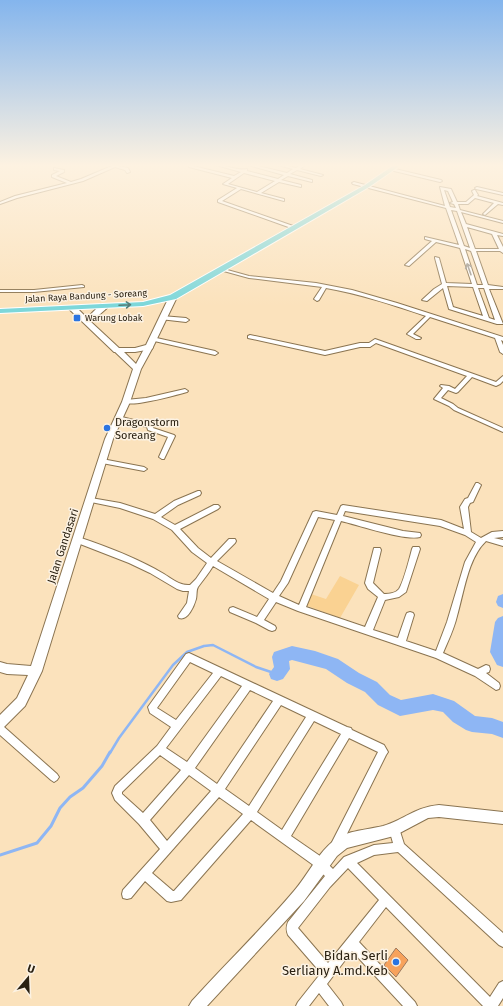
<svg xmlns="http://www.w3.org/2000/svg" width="503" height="1006" viewBox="0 0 503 1006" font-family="'Fira Sans',sans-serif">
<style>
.green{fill:#fad292}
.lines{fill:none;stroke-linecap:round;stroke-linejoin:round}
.stream-far1{stroke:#8eb6f4;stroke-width:2.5}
.stream{stroke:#8eb6f4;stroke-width:3}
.river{fill:#8eb6f4;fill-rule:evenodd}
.building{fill:#f7a25c;stroke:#9d7a60}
.minor-casing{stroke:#8a7451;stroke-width:2}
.tertiary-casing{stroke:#8a7451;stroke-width:2}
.secondary-casing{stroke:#8a7451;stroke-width:2}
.primary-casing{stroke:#fff;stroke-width:2}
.minor{fill:#fff;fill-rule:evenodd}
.tertiary{fill:#fff;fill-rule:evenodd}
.secondary{fill:#fff;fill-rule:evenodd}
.primary{fill:#7dd7da;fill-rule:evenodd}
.oneway{stroke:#9f9b94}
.oneway2{stroke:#547c76}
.poi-dot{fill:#2b74e1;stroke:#fcf2e3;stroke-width:1.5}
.labels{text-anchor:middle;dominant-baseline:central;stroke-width:3;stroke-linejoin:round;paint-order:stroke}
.far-street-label{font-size:9px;fill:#2a2112;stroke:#fcf2e3}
.far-poi-label{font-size:9px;fill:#2a2112;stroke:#fcf2e3;text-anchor:start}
.poi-label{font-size:11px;fill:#2a2112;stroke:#fcf2e3;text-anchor:start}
.street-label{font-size:11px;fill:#2a2112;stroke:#fcf2e3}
.near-poi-label{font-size:13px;fill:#2a2112;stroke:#fcf2e3;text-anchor:end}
</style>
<rect width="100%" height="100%" fill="#fbe2bc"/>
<path class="green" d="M340,576L359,585L340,618L305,605L308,593L326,599Z"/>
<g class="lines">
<path class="stream-far1" d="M110,753L119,738L173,665L187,652L204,646L213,645L256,667L277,674"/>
<path class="stream" d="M0,855L37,843L51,826L60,808L70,797L83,788L102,766L110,752"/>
<path class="river" d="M503,594V608L498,606L496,602L498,596Z
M503,616V667L497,665L490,652L495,622L498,618Z
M292,646L315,651L338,659L359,673L377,682L390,695L401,700L433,694L454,701L475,716L492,718L503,722V738L492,734L472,732L466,730L453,722L443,712L433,710L400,716L378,705L365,692L347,683L326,669L292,660L289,661L290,669L283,679L277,681L271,679L269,674L274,667L272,657L274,652Z"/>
</g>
<path class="building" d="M396,948L408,960L396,977L384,965Z"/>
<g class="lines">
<g class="minor-casing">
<path id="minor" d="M114,165H119L118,166L128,168L130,172L127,173L125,170L115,167L83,181L17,198L0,204V202L15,196L67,183L52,177V175L60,171L54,170V168L64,170V172L56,176L71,182L81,179Z
M189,165L234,176L241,172L216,165C227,165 237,171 247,169V171L278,179L284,175L248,165H254L287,173L293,169L278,165H285L296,168L300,165H305L300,169L323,175L321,176L297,170L290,174L312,180V182L288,176L281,180L301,185V187L279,182L261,193L284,199V201L241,189L222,201L296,227V228L294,229L218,202V200L237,188L223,184L232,178L189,167ZM244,173L275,181L257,192L228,184Z
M391,168L441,180L442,181L440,182L390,170V168Z
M354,182L445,206L440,187L451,189L457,202H466L474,195L472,191L474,190H475L478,195L477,196L503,203V205L498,204L485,215L483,214L494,203L475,198L468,204H458L460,210L503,221V223L461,212L466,224L503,234V236L497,235L503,247V253L500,251H476L488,285L503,287V289H489L503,324H497L449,309L443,288L427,301L422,300L434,289L442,284L435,258V257L439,258L446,283L472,284L460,248L436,242L409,266L405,265L432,241L425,239V237L459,245L446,208L353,184L352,183ZM444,190L448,191L453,202L450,203L454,204L456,208L450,207ZM451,210L457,211L470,248L464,246ZM467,227L492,234L499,249H475ZM465,249L471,251L483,285H477ZM447,286L473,287L483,316L453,307ZM478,288H484L495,320L489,318Z
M477,187L503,193V195L476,189L475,188Z
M220,268L249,276L316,283L352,290L397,303L503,337V341L501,340L503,345V354L500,352L495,338L430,317L413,334L421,338L420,339H416L407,334L426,316C393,305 360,294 326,288L319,300L317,301L314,299L322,287L249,278L220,270Z
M82,285L84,286V287L34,292H0V290H34Z
M162,316L186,318L189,320L186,322L160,319V317Z
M250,335L325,351L360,343H369L375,339L496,382L503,376V381L500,384L496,386L472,377L458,392L456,393L448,390L441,398L453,404L458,408L503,428V432L454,410L449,406L434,399L443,388L440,386L441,385L449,386L455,389L467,376L376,343L370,347H360L325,355L248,338V336Z
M152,337L215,351L218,353L215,355L150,340L149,339Z
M185,389L188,391L187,392C176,395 131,408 123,402L126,400L146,398Z
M118,416L153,425V428L174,435L175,436L164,459H162L159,457L168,437L148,430L147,427L116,419L115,418L116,417Z
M100,459H102L144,467L147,469L144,471L102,463L99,461Z
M476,483H478L481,485L473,502L470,503L468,507L471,532L481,538L492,532L503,531V537L494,538L503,540V546L486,541C468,558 464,592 457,616C454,629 448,641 443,653L478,669L486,665L489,666L490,669L489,672L486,673L499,683L500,686L499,689L496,690L475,676L436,658L298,611L276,602L264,620L275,626L276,628L275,630L272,631L269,630L256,623L230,612L229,610L230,608L233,607L257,617L269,599L213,566C209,573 203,580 198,587C196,590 197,595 196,599C194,606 188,621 179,618L178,616L187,603L189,591H183L177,589L150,573L129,563L75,542L74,540L75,538L78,537C108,547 137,558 164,574C172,579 180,586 190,585L196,579L207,563L192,552L172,530L153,519L120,508L91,502L88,500L91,498L120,503L155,514L174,501L198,491H200L201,493L200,495L178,505L161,517L175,525L214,505H218L220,507L218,509L180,529L198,548L211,558L229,539H235L236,541L235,543L217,561L273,593L281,581L313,512L316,511L337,515L341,506L343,505L441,520L464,529L460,507L465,499L468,498ZM345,511L440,526L465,535L476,542L465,562L447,622L436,651L406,641L414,615L413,613L410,612L407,613L406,615L398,638L373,630L385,600L399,597L406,592L420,549L419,547H413L412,549C410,557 403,583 399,589C396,593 389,594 384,594L373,583L381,550L380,548H374L365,583L368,589L378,597L365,627L306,607L341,521C358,525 405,541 420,537L421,535L420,533L403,531L343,516ZM318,517L335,520L299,605L279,596L288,583Z
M189,653L347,727L351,728L352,730L384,745L388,752L386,755L339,850L335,851L331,850L330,846L378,752L349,738L291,836L320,856L333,869L344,857L374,845L393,843L389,829L390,825L394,824L398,825L404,844L503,933V947L499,945L398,852L374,855L357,863L490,997L499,983L503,981V998L498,1006H483L386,907L359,942L415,1002L417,1006H403L352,951L327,984L341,1002L343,1006H329L319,993L309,1006H296L298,1002L321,973L288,935C286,930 286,927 288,922L325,876L312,864L251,820L181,900L171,902L167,901L145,881L131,898L127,899L123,898L122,894L123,890L160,849L139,824L115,800L112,793L115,786L157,746L171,727L150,713L148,707L186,654ZM190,662L213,673L176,720L157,708ZM221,676L242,686L187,762L166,748ZM250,690L273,701L217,784L195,768ZM281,705L306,717L249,806L225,789ZM314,721L341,734L282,830L257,812ZM160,755L181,770L143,813L122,794V792ZM189,775L211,791L167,841L150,820ZM219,797L243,814L174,891H173L152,873ZM348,868L379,900L328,963L298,928L330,887Z
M0,725L3,726L57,774L59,777L57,780L54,782L51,780L0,735Z"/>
</g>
<g class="tertiary-casing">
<path id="tertiary" d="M149,345L153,347L141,369L130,402L113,439L42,671L25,706L4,727L0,728V715L17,698L28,675L7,674L0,672V662L7,664L31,666L105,439L122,402L133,369L113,350L114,348H120L136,364L145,347Z
M439,805L503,812V824L439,817L428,818L394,836L347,848L337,856L304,901L207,1006H189L192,1001C225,964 262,929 294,891C308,875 318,852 336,839C349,830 367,830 383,826C404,820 415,807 439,805Z"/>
</g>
<g class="secondary-casing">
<path id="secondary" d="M170,295H173L177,297L153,347L152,349L135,352H114L68,308L72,306H75L87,318L101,304H107V308L91,322L119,348H135L146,345Z"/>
</g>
<g class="primary-casing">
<path id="primary" d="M394,165H401L369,187L176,299L143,306L0,313V309L143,302L170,295L365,185Z"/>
</g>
<use href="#minor" class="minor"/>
<use href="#tertiary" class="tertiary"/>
<use href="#secondary" class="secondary"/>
<use href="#primary" class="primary"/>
</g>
<defs><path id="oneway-shaft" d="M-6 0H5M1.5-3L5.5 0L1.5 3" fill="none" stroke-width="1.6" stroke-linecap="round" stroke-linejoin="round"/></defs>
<use class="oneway" href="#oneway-shaft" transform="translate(469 269) rotate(-109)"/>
<use class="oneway2" href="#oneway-shaft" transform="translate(125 305) rotate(-3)"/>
<linearGradient id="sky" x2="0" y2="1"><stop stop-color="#84b5ed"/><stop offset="0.54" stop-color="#fdf2e1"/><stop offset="1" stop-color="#fdf2e1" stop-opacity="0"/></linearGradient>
<rect width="503" height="306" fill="url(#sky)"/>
<g class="poi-dot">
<rect x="73" y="314" width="8" height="8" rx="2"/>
<circle cx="107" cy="428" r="4"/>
<circle cx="396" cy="962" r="4"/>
</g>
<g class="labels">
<g class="far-street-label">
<text transform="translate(86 296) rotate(-3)">Jalan Raya Bandung - Soreang</text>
</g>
<g class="far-poi-label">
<text x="85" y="318">Warung Lobak</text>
</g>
<g class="poi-label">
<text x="115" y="422">Dragonstorm<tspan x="115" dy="13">Soreang</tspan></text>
</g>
<g class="street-label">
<text transform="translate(63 546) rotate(-72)">Jalan Gandasari</text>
</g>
<g class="near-poi-label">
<text x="388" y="955">Bidan Serli<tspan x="388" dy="15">Serliany A.md.Keb</tspan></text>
</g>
</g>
<g transform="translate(28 978) rotate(19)" stroke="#fcf2e3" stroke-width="3" paint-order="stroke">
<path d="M0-3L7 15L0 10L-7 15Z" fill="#2a2112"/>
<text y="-6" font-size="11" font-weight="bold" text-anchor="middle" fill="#2a2112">U</text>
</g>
</svg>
